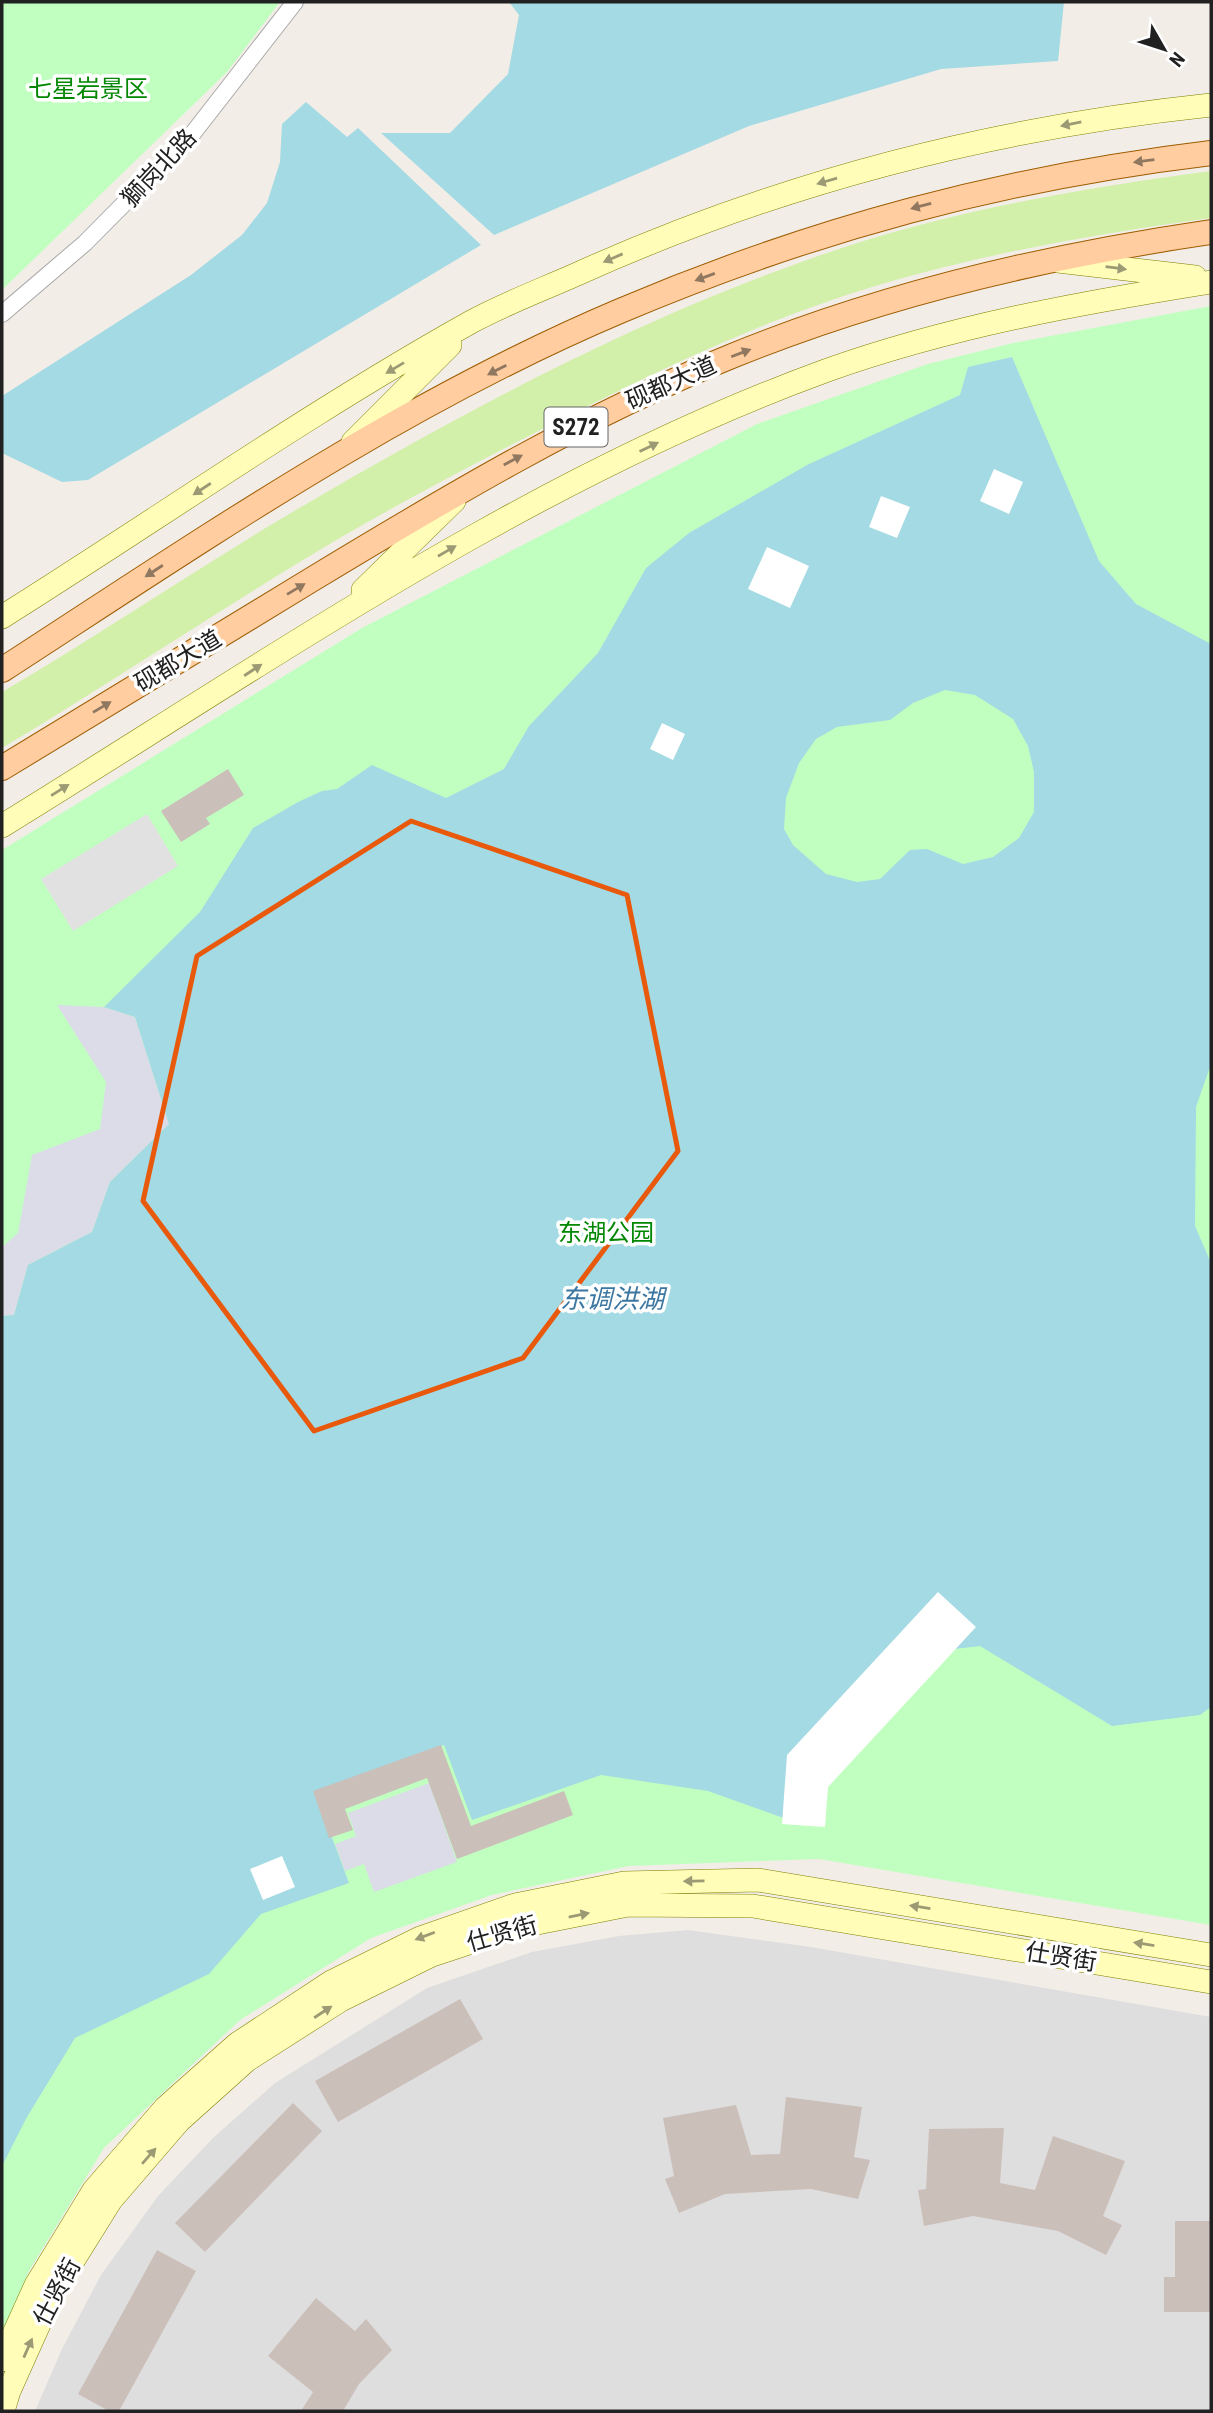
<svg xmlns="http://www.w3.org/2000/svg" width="1213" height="2413" viewBox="0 0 1213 2413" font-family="'Roboto Condensed','Noto Sans SC',sans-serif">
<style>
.residential{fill:#dfdede}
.grass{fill:#d2f0a9}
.park{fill:#c1ffc1}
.parking{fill:#e1e1e1}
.plaza{fill:#dbdce8}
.water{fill:#a3dae3;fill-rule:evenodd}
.pier{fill:#fff}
.building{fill:#cbbfb9}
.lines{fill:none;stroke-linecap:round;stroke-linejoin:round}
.street-casing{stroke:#a8a8a8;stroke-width:18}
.secondary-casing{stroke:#7d8000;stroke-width:24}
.primary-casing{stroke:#9e5c00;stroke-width:26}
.street{stroke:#fff;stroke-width:16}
.secondary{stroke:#fffdb8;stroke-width:23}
.primary{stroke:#ffcd9f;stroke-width:24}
.oneway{fill:#9b9a74}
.oneway2{fill:#907760}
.marked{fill:none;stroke:#e8590c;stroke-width:5;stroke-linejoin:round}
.labels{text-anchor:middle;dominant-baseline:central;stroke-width:7;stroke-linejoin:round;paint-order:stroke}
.shield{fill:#fff;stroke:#646464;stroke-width:2}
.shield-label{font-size:23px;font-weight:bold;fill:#212121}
.park-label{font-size:24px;fill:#028702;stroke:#fff}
.street-label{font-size:24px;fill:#212121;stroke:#fff}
.water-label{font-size:26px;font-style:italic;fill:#3c77a2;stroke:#fff}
</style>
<rect width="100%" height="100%" fill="#f2ede7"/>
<path class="residential" d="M688,1930L811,1947L1211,2017V2411H35L62,2349L101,2275L158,2196L213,2138L275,2083L427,1988L532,1952L619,1936Z"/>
<path class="grass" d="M1211,171V218C1083,236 955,258 832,300C738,332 650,375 562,419C473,464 383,511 298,563C198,624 102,688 2,748V692C94,638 183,578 274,523C444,422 621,326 807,260C937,213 1075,189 1211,171Z"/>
<path class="park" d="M2,2H280L227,72L2,290Z
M1211,306V1925L819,1859L629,1866L492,1895L371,1938L240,2020L104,2148L29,2271L2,2341V850L362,628L757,424L928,364L1013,343Z"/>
<path class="parking" d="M147,814L178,866L73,931L41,879Z"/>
<path class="plaza" d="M57,1005L104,1007L135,1017L169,1124L110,1182L92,1232L28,1265L14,1315L2,1316V1247L18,1233L32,1155L100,1129L106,1082Z
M429,1783L457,1862L374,1892L364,1864L345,1871L335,1844L356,1836L348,1813Z"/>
<path class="water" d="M509,2H1064L1058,61L941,69L749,126L494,235L381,133H450L508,74L519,15Z
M306,102L347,137L358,128L481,245L88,480L62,482L2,453V396L191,275L242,235L267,203L280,162L282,124Z
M1012,357L1099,561L1136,604L1211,644V1064L1196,1107L1195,1226L1211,1263V1707L1200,1715L1112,1726L980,1646L946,1650L789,1820L708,1791L601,1775L472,1820L444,1745L315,1792L349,1883L261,1914L209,1974L75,2038L27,2117L2,2166V1316L14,1315L28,1265L92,1232L110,1182L169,1124L135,1017L104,1007L200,912L253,828L298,802L322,791L337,789L372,765L446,798L504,769L529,726L598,653L646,568L689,533L807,465L960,395L968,367ZM945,690L975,695L1013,719L1028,746L1034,772V812L1019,838L993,857L963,864L927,849L910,850L880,879L857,882L826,874L793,845L784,829L786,798L799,763L816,739L837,727L890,720L913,703Z"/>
<path class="pier" d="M994,469L1023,482L1009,514L980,501Z
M881,496L910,507L897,538L869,527Z
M767,547L809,566L790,608L748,589Z
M662,723L685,734L673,760L650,749Z
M938,1592L976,1627L828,1787L825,1827L782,1824L787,1755Z
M282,1856L295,1887L263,1900L250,1869Z"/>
<path class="building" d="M228,769L244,795L206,818L210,824L181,842L161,811Z
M441,1745L471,1826L564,1791L573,1815L457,1859L427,1778L345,1809L353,1830L329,1838L313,1791Z
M460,1999L483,2039L338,2122L315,2081Z
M786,2097L862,2107L854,2157L870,2160L858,2199L811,2189L725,2194L679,2213L665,2179L674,2176L663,2118L736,2105L751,2155L780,2154Z
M293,2103L322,2131L205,2252L175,2223Z
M1004,2128L1000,2183L1035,2190L1053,2136L1125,2161L1103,2216L1122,2225L1106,2255L1058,2231L973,2216L924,2226L918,2190L926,2189L929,2129Z
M1175,2221H1211V2312H1164V2277H1175Z
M157,2250L196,2271L119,2411H109L78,2394Z
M316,2298L355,2331L366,2319L392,2350L359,2384L343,2411H301L313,2392L268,2356Z"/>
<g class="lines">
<g class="street-casing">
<path id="street" d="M2,314L85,243L190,137L295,2"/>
</g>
<g class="secondary-casing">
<path id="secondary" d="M1058,261L1195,277
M353,442L450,345
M363,590L454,501
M2,617C158,519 310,412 471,322C504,304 541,290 575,275C776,184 992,128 1211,105
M2,826C268,662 529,479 825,371C951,326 1080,303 1211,282
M2,2360L36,2285L94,2190L165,2108L237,2044L331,1982L420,1938L515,1905L624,1883L758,1880L1211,1955
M3,2411L9,2391L53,2293L111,2200L179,2121L247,2060L341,2000L432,1955L517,1927L628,1905L753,1906L1211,1982"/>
</g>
<g class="primary-casing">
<path id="primary" d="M2,670C201,541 400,404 620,311C813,229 1003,178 1211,153
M2,768C105,705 208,642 311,580C448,497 584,416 732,356C886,293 1047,256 1211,232"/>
</g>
<use href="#street" class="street"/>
<use href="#secondary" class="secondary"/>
<use href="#primary" class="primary"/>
</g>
<defs><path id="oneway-solid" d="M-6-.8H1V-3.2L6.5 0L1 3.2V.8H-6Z" transform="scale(1.75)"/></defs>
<g class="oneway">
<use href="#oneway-solid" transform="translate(1071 124) rotate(169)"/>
<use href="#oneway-solid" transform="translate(827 181) rotate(164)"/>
<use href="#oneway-solid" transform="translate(613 258) rotate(157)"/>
<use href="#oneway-solid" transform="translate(1116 268) rotate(7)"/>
<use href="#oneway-solid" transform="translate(395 368) rotate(149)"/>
<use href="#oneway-solid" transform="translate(649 447) rotate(-26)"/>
<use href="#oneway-solid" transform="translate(202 489) rotate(147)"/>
<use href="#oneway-solid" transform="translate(447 551) rotate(-30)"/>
<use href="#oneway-solid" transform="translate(253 670) rotate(-33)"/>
<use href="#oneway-solid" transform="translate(60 790) rotate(-32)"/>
<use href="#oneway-solid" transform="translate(694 1881) rotate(179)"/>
<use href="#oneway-solid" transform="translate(920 1907) rotate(-171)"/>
<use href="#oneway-solid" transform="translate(579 1915) rotate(-11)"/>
<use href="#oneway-solid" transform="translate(425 1936) rotate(159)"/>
<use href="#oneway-solid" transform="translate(1144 1944) rotate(-171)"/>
<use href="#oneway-solid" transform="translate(323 2012) rotate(-33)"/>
<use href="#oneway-solid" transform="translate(149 2156) rotate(-49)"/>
<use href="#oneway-solid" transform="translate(28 2348) rotate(-66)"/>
</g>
<g class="oneway2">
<use href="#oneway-solid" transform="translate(1144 161) rotate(173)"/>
<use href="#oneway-solid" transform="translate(921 206) rotate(165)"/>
<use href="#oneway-solid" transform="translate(705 277) rotate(160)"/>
<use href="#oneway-solid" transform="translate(741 353) rotate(-21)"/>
<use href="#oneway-solid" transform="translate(497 370) rotate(153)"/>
<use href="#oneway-solid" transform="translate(513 460) rotate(-28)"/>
<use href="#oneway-solid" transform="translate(154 571) rotate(147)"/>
<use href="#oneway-solid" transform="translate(296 589) rotate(-31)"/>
<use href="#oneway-solid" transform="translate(102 707) rotate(-31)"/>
</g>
<path class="marked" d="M411,821L627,895L678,1151L523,1358L314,1431L143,1201L197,956Z"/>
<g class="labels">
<rect class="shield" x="544.5" y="407.5" width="63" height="39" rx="5"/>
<g class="shield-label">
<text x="576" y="427">S272</text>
</g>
<g class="park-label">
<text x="88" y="89">七星岩景区</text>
<text x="606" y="1233">东湖公园</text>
</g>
<g class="street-label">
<text transform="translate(159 168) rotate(-47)">獅岗北路</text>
<text transform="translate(671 383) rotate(-24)">砚都大道</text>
<text transform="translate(178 661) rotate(-31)">砚都大道</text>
<text transform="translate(502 1934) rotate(-16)">仕贤街</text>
<text transform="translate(1061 1957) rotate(9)">仕贤街</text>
<text transform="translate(57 2292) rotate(-62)">仕贤街</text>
</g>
<g class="water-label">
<text x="612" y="1299">东调洪湖</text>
</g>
</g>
<rect width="1213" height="2413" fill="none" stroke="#212121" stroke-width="7"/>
<g transform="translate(1164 49) rotate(129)" stroke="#ffffff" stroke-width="5" paint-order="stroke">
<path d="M0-5L12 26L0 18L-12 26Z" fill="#212121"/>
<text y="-10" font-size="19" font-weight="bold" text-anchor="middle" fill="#212121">N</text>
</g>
</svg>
